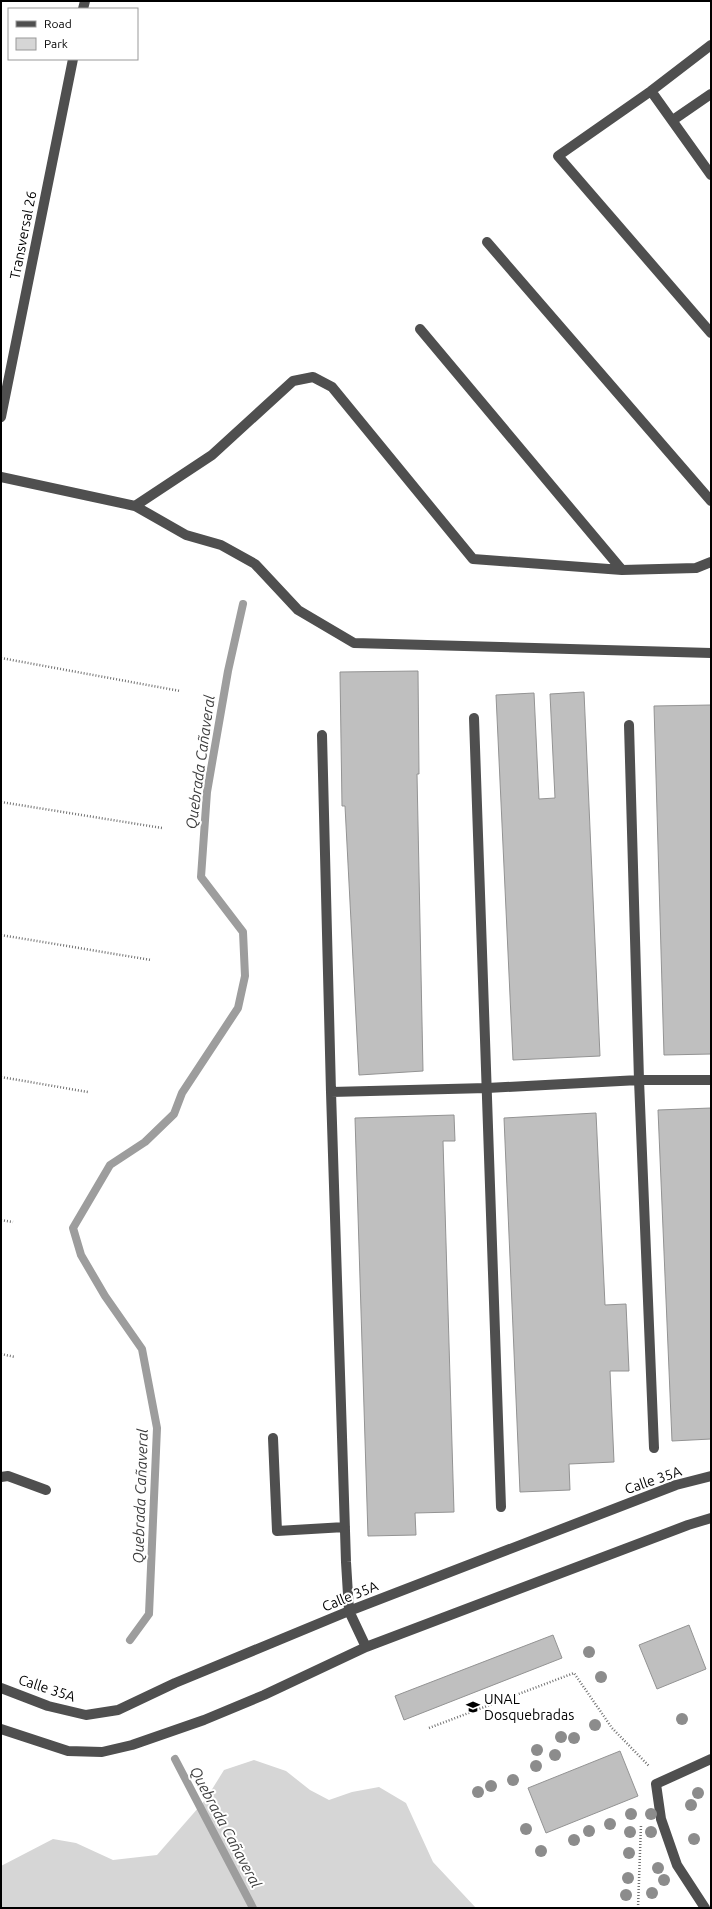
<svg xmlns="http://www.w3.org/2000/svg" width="712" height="1909" viewBox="0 0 712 1909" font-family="Ubuntu,sans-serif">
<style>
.green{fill:#d6d6d6}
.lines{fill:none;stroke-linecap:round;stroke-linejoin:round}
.stream{stroke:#9d9d9d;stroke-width:8}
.building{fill:#bfbfbf;stroke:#939393}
.path{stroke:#717171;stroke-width:2.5;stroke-dasharray:1 2;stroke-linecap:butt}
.minor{stroke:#4f4f4f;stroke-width:10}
.tree{fill:#8c8c8c}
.labels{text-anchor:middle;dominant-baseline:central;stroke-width:4;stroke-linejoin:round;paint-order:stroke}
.street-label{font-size:14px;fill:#000;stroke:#fff}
.poi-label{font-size:14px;fill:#000;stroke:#fff;text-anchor:start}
.water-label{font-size:15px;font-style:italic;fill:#3e3e3e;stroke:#fff}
</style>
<rect width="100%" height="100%" fill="#fff"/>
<path class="green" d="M254,1760L286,1771L310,1790L329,1800L352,1792L379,1787L406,1803L433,1862L476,1908H1V1866L53,1839L76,1843L113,1860L157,1855L206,1799L224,1770Z"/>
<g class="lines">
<path class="stream" d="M130,1640L149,1614L157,1428L142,1349L105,1296L81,1255L73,1228L110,1165L145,1142L174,1114L182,1093L238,1008L245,976L243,932L201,877L207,792L228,671L243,604
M175,1759L253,1908"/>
</g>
<path class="building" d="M418,671L419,774H417L423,1071L359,1075L345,806H342L340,672Z
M584,692L600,1056L513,1060L496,695L534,693L539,799L555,798L550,694Z
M711,705V1054L664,1055L654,706Z
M711,1108V1439L672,1441L658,1110Z
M596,1113L605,1305L626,1304L629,1371H610L614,1462L569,1464L570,1490L520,1492L504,1118Z
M454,1115L455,1141H443L454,1512L415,1513L416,1535L368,1536L355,1118Z
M689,1625L706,1669L657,1689L639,1645Z
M553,1635L562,1658L404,1720L395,1696Z
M620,1751L638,1796L546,1833L528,1788Z"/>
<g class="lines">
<path class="path" d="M1,658L180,691
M1,802L162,828
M1,935L151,960
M1,1077L88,1092
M1,1220L13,1222
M1,1354L15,1357
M429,1728L574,1673L612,1728L649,1766
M638,1908L641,1825"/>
<path class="minor" d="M83,9L85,1
M711,45L651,91L558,156L711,333
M651,91L711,175
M673,120L711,94
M487,242L711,501
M420,329L622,570
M1,417L73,59
M1,477L135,506L186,535L221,545L255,564L298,610L354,643L711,653
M135,506L212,455L293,381L313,377L332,387L473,559L622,570L696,568L711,562
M474,718L501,1507
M629,725L639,1080L654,1448
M322,735L331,1092L346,1562L349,1611L366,1647
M331,1092L487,1088L639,1080H711
M273,1438L277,1531L345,1527
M1,1477L8,1476L46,1490
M1,1688L48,1706L86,1715L118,1710L175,1683L349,1611L676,1485L711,1476
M1,1729L68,1751L102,1752L132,1745L204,1720L264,1695L366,1647L688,1525L711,1518
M705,1908L677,1865L661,1819L656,1784L711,1759"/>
</g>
<g class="tree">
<circle cx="589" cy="1652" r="6"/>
<circle cx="601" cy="1677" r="6"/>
<circle cx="682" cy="1719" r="6"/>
<circle cx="595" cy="1725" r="6"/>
<circle cx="561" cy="1737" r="6"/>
<circle cx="574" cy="1738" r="6"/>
<circle cx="537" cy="1750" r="6"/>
<circle cx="555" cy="1755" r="6"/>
<circle cx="536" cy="1766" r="6"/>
<circle cx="513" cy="1780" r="6"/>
<circle cx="491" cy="1786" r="6"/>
<circle cx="478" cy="1792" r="6"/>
<circle cx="698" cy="1793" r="6"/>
<circle cx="691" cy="1805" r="6"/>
<circle cx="631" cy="1814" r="6"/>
<circle cx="651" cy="1814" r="6"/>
<circle cx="610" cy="1824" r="6"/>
<circle cx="526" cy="1829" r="6"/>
<circle cx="589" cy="1831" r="6"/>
<circle cx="630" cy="1832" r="6"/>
<circle cx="651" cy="1832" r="6"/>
<circle cx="694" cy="1839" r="6"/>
<circle cx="574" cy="1840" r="6"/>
<circle cx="541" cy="1851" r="6"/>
<circle cx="629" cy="1853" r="6"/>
<circle cx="658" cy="1868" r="6"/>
<circle cx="628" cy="1878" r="6"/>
<circle cx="664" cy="1880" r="6"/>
<circle cx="652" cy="1893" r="6"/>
<circle cx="626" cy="1895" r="6"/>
</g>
<defs>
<g id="university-bare" transform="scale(1.08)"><path d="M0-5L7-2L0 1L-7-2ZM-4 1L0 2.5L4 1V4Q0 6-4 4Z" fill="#000" stroke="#fff" stroke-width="2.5" paint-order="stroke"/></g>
</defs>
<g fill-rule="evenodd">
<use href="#university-bare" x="473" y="1707"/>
</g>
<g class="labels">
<g class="street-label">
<text transform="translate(23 235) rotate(-79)">Transversal 26</text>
<text transform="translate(653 1480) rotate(-19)">Calle 35A</text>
<text transform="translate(350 1596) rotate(-22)">Calle 35A</text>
<text transform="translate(47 1688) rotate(18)">Calle 35A</text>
</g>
<g class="poi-label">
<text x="484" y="1699">UNAL<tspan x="484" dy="16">Dosquebradas</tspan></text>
</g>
<g class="water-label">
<text transform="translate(200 762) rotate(-82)">Quebrada Cañaveral</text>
<text transform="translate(140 1496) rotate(-88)">Quebrada Cañaveral</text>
<text transform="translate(226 1827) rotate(62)">Quebrada Cañaveral</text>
</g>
</g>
<rect width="712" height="1909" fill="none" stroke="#000000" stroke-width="4"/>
<rect x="8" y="8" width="130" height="52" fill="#ffffff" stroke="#999999"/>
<rect x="16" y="21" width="20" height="6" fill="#4f4f4f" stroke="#999999"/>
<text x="44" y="28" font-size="12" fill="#000000">Road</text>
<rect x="16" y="38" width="20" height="12" fill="#d6d6d6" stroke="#999999"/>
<text x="44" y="48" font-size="12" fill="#000000">Park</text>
</svg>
